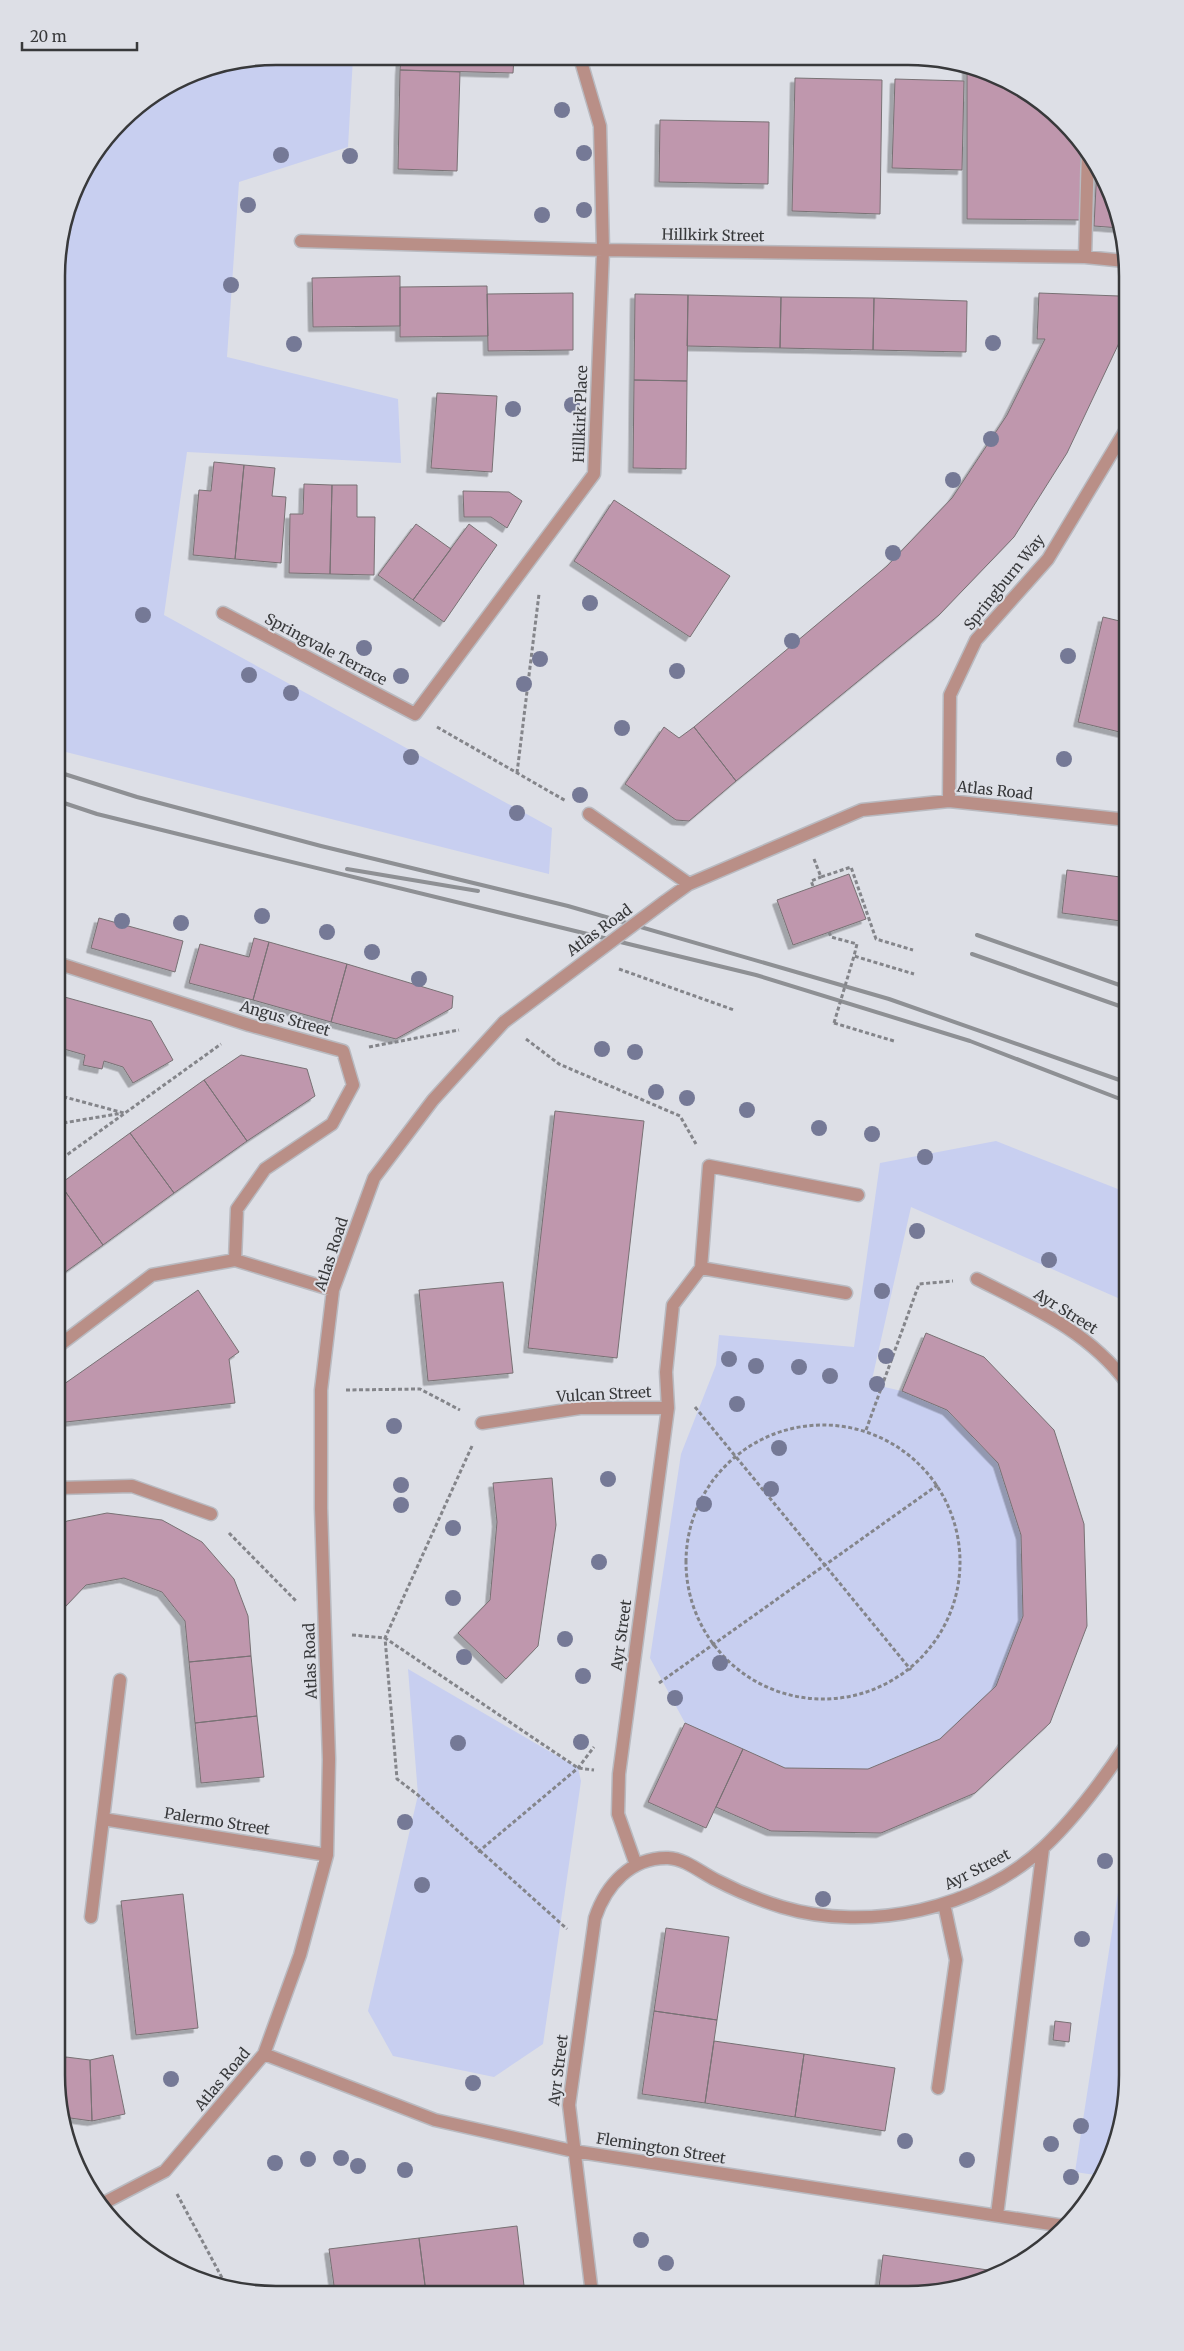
<svg xmlns="http://www.w3.org/2000/svg" width="1184" height="2351" viewBox="0 0 1184 2351" font-family="Merriweather,serif">
<style>
.green{fill:#c8cff0}
.building{fill:#bf97ad;stroke:#787174;filter:url(#shadow)}
.lines{fill:none;stroke-linecap:round;stroke-linejoin:round}
.minor-casing{stroke:#b9bac0;stroke-width:15}
.path{stroke:#84858a;stroke-width:3;stroke-dasharray:4 2.5;stroke-linecap:butt}
.minor{stroke:#b98f87;stroke-width:12}
.rail{stroke:#8e9094;stroke-width:4}
.minor-bridge-casing{stroke:#b9bac0;stroke-width:15;stroke-linecap:butt}
.path-bridge{stroke:#84858a;stroke-width:3;stroke-dasharray:4 2.5;stroke-linecap:butt}
.minor-bridge{stroke:#b98f87;stroke-width:12}
.tree{fill:#757996}
.labels{text-anchor:middle;dominant-baseline:central;stroke-width:4;stroke-linejoin:round;paint-order:stroke}
.street-label{font-size:15px;fill:#38393b;stroke:#dddfe6}
.rim{fill:none;stroke:#38393b;stroke-width:2.5}
</style>
<defs>
<filter id="shadow"><feDropShadow dx="-4.5" dy="4.5" stdDeviation="0" flood-color="#0004"/></filter>
</defs>
<rect width="100%" height="100%" fill="#dddfe6"/>
<path class="green" d="M276,56L353,57L348,147L239,182L227,357L398,399L401,463L187,452L164,615L552,828L549,874L58,750V247L79,178L131,111L192,73Z
M996,1141L1128,1193L1127,1302L911,1207L871,1384L902,1391L947,1410L998,1463L1021,1535L1023,1616L996,1686L940,1739L868,1769L785,1768L685,1723L650,1658L681,1454L716,1365L719,1335L854,1347L880,1163Z
M408,1669L578,1768L581,1781L543,2044L494,2077L393,2056L368,2011L418,1795Z
M1127,1834V2090L1111,2159L1102,2176L1075,2172Z"/>
<path class="building" d="M401,57L514,58L513,73L400,70Z
M967,66L1005,79L1053,111L1081,142L1080,220L967,219Z
M400,70L460,72L457,171L398,169Z
M795,78L882,80L880,214L792,211Z
M895,79L964,81L962,170L892,168Z
M660,120L769,122L768,184L659,182Z
M1097,167L1116,206L1120,228L1094,226Z
M400,276V326L313,327L312,278Z
M487,286L488,336L400,337V287Z
M573,293V350L488,351L487,294Z
M1039,293L1119,296L1128,299V324L1067,453L1014,537L939,615L736,781L694,727L887,566L952,498L1007,415L1045,339H1037Z
M635,294L688,295L687,381L634,380Z
M688,295L781,297L780,348L687,346Z
M781,297L874,298L873,350L780,348Z
M874,298L967,301L966,352L873,350Z
M634,380L687,381L686,469L633,468Z
M437,393L497,396L492,472L431,468Z
M214,462L244,465L235,559L193,555L199,490L211,491Z
M244,465L275,468L272,496L286,497L281,563L235,559Z
M304,484L332,485L330,574L289,573L290,514H303Z
M332,485H357V517H375L374,575L330,574Z
M463,491L509,492L522,501L507,528L491,517H464Z
M614,500L730,576L690,637L574,561Z
M416,524L451,549L413,600L378,575Z
M469,524L497,545L444,622L413,600Z
M1103,617L1128,623V734L1078,722Z
M664,727L679,738L694,727L736,781L689,821L676,820L625,784Z
M1067,870L1128,878V922L1062,913Z
M849,874L866,919L793,945L777,900Z
M99,918L183,941L175,972L91,948Z
M254,938L269,942L253,1000L189,983L200,944L249,957Z
M269,942L347,964L331,1022L253,1000Z
M347,964L453,996L452,1008L396,1039L331,1022Z
M57,995L61,996L57,1009Z
M61,996L151,1021L173,1060L133,1083L123,1067L104,1061L102,1069L83,1065L85,1055L57,1047V1009Z
M241,1055L307,1069L315,1096L247,1141L204,1080Z
M204,1080L247,1141L174,1193L130,1133Z
M555,1111L644,1121L617,1358L528,1348Z
M130,1133L174,1193L103,1245L60,1184Z
M60,1184L103,1245L57,1278V1186Z
M503,1282L513,1373L428,1381L419,1290Z
M198,1290L239,1352L229,1359L235,1403L57,1423V1389Z
M926,1333L984,1357L1054,1430L1084,1524L1087,1626L1050,1723L975,1793L881,1833L771,1831L716,1807L743,1749L785,1768L868,1769L940,1739L996,1686L1023,1616L1021,1535L998,1463L947,1410L902,1391Z
M552,1478L556,1525L538,1646L506,1679L458,1633L490,1600L497,1522L493,1483Z
M107,1513L162,1520L202,1542L234,1579L248,1616L251,1656L189,1662L185,1621L162,1592L124,1578L86,1585L65,1607L59,1637H57V1528L67,1521Z
M251,1656L257,1716L195,1723L189,1662Z
M257,1716L264,1777L201,1783L195,1723Z
M685,1723L743,1749L706,1828L648,1802Z
M183,1894L198,2028L136,2035L121,1901Z
M666,1928L729,1937L717,2020L654,2011Z
M654,2011L717,2020L705,2103L642,2094Z
M1055,2021L1071,2023L1069,2042L1053,2040Z
M714,2041L804,2054L795,2117L705,2103Z
M56,2052L66,2057L58,2084L56,2075Z
M804,2054L895,2068L885,2131L795,2117Z
M113,2055L125,2114L92,2121L90,2060Z
M66,2057L90,2060L92,2121L63,2117L58,2084Z
M517,2226L525,2294L426,2293L419,2238Z
M419,2238L426,2293H335L329,2249Z
M883,2255L1002,2272L978,2283L908,2295H878Z"/>
<g class="lines">
<g class="minor-casing">
<path id="minor" d="M301,241L603,250L1085,257L1125,261
M1085,257L1088,151
M223,613L415,714L594,474L603,250L600,126L580,58
M949,801L950,695L976,640L1048,559L1128,426
M589,814L689,884
M664,902L689,884L862,810L949,801L1128,820
M57,963L249,1025L343,1051L353,1085L332,1124L265,1169L237,1209L235,1260
M701,1268L846,1293
M977,1279C1034,1308 1088,1331 1127,1383
M57,1347L152,1275L235,1260L333,1290
M482,1423L580,1408H668
M57,1488L132,1486L211,1514
M103,1819L327,1855
M636,1865L618,1814L619,1774L668,1408L666,1372L673,1305L701,1268L709,1166L858,1195
M91,1917L120,1680
M264,2054L435,2120L573,2151L1064,2226
M938,2088L956,1960L944,1904
M100,2205L165,2171L264,2054L300,1955L327,1855L329,1759L321,1508V1390L333,1290L374,1178L433,1100L504,1022
M997,2215L1043,1848
M592,2294L569,2105L595,1918C606,1885 631,1857 668,1858C686,1859 700,1872 716,1880C737,1891 759,1900 782,1907C868,1933 978,1909 1044,1847C1076,1817 1103,1780 1127,1744"/>
</g>
<path class="path" d="M437,727L566,801
M517,773L539,594
M814,859L821,877L851,867L876,939L913,950
M813,886L811,881L821,877
M829,932L831,937L857,944L854,956L914,974
M619,969L734,1010
M834,1023L894,1041
M526,1039L559,1064L680,1116L696,1144
M369,1047L459,1030
M57,1095L124,1113
M57,1124L123,1113
M57,1162L221,1044
M346,1390L420,1389L460,1410
M695,1407L911,1670
M686 1562a137 137 0 1 1 274 0a137 137 0 1 1-274 0Z
M866,1430L919,1284L953,1281
M472,1446L385,1638L397,1779L418,1795L567,1929
M229,1533L296,1601
M352,1635L385,1638L578,1768L594,1770
M659,1683L939,1484
M478,1852L578,1768L594,1747
M177,2194L227,2287"/>
<use href="#minor" class="minor"/>
<path class="rail" d="M58,772L137,797L321,846L568,906L889,999L1128,1083
M58,801L97,814L251,852L756,975L970,1041L1128,1102
M347,869L478,891
M977,935L1128,988
M972,954L1128,1009"/>
<g class="minor-bridge-casing">
<path id="minor-bridge" d="M504,1022L664,902"/>
</g>
<path class="path-bridge" d="M834,1023L854,956"/>
<use href="#minor-bridge" class="minor-bridge"/>
</g>
<g class="tree">
<circle cx="562" cy="110" r="8"/>
<circle cx="584" cy="153" r="8"/>
<circle cx="281" cy="155" r="8"/>
<circle cx="350" cy="156" r="8"/>
<circle cx="248" cy="205" r="8"/>
<circle cx="584" cy="210" r="8"/>
<circle cx="542" cy="215" r="8"/>
<circle cx="231" cy="285" r="8"/>
<circle cx="993" cy="343" r="8"/>
<circle cx="294" cy="344" r="8"/>
<circle cx="572" cy="405" r="8"/>
<circle cx="513" cy="409" r="8"/>
<circle cx="991" cy="439" r="8"/>
<circle cx="953" cy="480" r="8"/>
<circle cx="893" cy="553" r="8"/>
<circle cx="590" cy="603" r="8"/>
<circle cx="143" cy="615" r="8"/>
<circle cx="792" cy="641" r="8"/>
<circle cx="364" cy="648" r="8"/>
<circle cx="1068" cy="656" r="8"/>
<circle cx="540" cy="659" r="8"/>
<circle cx="677" cy="671" r="8"/>
<circle cx="249" cy="675" r="8"/>
<circle cx="401" cy="676" r="8"/>
<circle cx="524" cy="684" r="8"/>
<circle cx="291" cy="693" r="8"/>
<circle cx="622" cy="728" r="8"/>
<circle cx="411" cy="757" r="8"/>
<circle cx="1064" cy="759" r="8"/>
<circle cx="580" cy="795" r="8"/>
<circle cx="517" cy="813" r="8"/>
<circle cx="262" cy="916" r="8"/>
<circle cx="122" cy="921" r="8"/>
<circle cx="181" cy="923" r="8"/>
<circle cx="327" cy="932" r="8"/>
<circle cx="372" cy="952" r="8"/>
<circle cx="419" cy="979" r="8"/>
<circle cx="602" cy="1049" r="8"/>
<circle cx="635" cy="1052" r="8"/>
<circle cx="656" cy="1092" r="8"/>
<circle cx="687" cy="1098" r="8"/>
<circle cx="747" cy="1110" r="8"/>
<circle cx="819" cy="1128" r="8"/>
<circle cx="872" cy="1134" r="8"/>
<circle cx="925" cy="1157" r="8"/>
<circle cx="917" cy="1231" r="8"/>
<circle cx="1049" cy="1260" r="8"/>
<circle cx="882" cy="1291" r="8"/>
<circle cx="886" cy="1356" r="8"/>
<circle cx="729" cy="1359" r="8"/>
<circle cx="756" cy="1366" r="8"/>
<circle cx="799" cy="1367" r="8"/>
<circle cx="830" cy="1376" r="8"/>
<circle cx="877" cy="1384" r="8"/>
<circle cx="737" cy="1404" r="8"/>
<circle cx="394" cy="1426" r="8"/>
<circle cx="779" cy="1448" r="8"/>
<circle cx="608" cy="1479" r="8"/>
<circle cx="401" cy="1485" r="8"/>
<circle cx="771" cy="1489" r="8"/>
<circle cx="704" cy="1504" r="8"/>
<circle cx="401" cy="1505" r="8"/>
<circle cx="453" cy="1528" r="8"/>
<circle cx="599" cy="1562" r="8"/>
<circle cx="453" cy="1598" r="8"/>
<circle cx="565" cy="1639" r="8"/>
<circle cx="464" cy="1657" r="8"/>
<circle cx="720" cy="1663" r="8"/>
<circle cx="583" cy="1676" r="8"/>
<circle cx="675" cy="1698" r="8"/>
<circle cx="581" cy="1742" r="8"/>
<circle cx="458" cy="1743" r="8"/>
<circle cx="405" cy="1822" r="8"/>
<circle cx="1105" cy="1861" r="8"/>
<circle cx="422" cy="1885" r="8"/>
<circle cx="823" cy="1899" r="8"/>
<circle cx="1082" cy="1939" r="8"/>
<circle cx="171" cy="2079" r="8"/>
<circle cx="473" cy="2083" r="8"/>
<circle cx="1081" cy="2126" r="8"/>
<circle cx="905" cy="2141" r="8"/>
<circle cx="1051" cy="2144" r="8"/>
<circle cx="341" cy="2158" r="8"/>
<circle cx="308" cy="2159" r="8"/>
<circle cx="967" cy="2160" r="8"/>
<circle cx="275" cy="2163" r="8"/>
<circle cx="358" cy="2166" r="8"/>
<circle cx="405" cy="2170" r="8"/>
<circle cx="1071" cy="2177" r="8"/>
<circle cx="641" cy="2240" r="8"/>
<circle cx="666" cy="2263" r="8"/>
</g>
<g class="labels">
<g class="street-label">
<text transform="translate(713 235) rotate(1)">Hillkirk Street</text>
<text transform="translate(580 414) rotate(-88)">Hillkirk Place</text>
<text transform="translate(1004 582) rotate(-51)">Springburn Way</text>
<text transform="translate(326 649) rotate(28)">Springvale Terrace</text>
<text transform="translate(995 790) rotate(6)">Atlas Road</text>
<text transform="translate(599 930) rotate(-36)">Atlas Road</text>
<text transform="translate(285 1018) rotate(16)">Angus Street</text>
<text transform="translate(331 1254) rotate(-72)">Atlas Road</text>
<text transform="translate(1066 1311) rotate(32)">Ayr Street</text>
<text transform="translate(604 1394) rotate(-3)">Vulcan Street</text>
<text transform="translate(621 1635) rotate(-82)">Ayr Street</text>
<text transform="translate(310 1661) rotate(-92)">Atlas Road</text>
<text transform="translate(217 1821) rotate(9)">Palermo Street</text>
<text transform="translate(977 1869) rotate(-27)">Ayr Street</text>
<text transform="translate(558 2070) rotate(-83)">Ayr Street</text>
<text transform="translate(222 2079) rotate(-50)">Atlas Road</text>
<text transform="translate(661 2148) rotate(9)">Flemington Street</text>
</g>
</g>
<path d="M0 0H1184V2351H0ZM276 65H908A211 211 0 0 1 1119 276V2075A211 211 0 0 1 908 2286H276A211 211 0 0 1 65 2075V276A211 211 0 0 1 276 65Z" fill="#dddfe6" fill-rule="evenodd"/>
<path class="rim" d="M276 65H908A211 211 0 0 1 1119 276V2075A211 211 0 0 1 908 2286H276A211 211 0 0 1 65 2075V276A211 211 0 0 1 276 65Z"/>
<path d="M22 42v8h115v-8" fill="none" stroke="#38393b" stroke-width="2.5"/>
<text x="30" y="42" font-size="15" fill="#38393b" stroke="#dddfe6" stroke-width="4" paint-order="stroke">20 m</text>
</svg>
